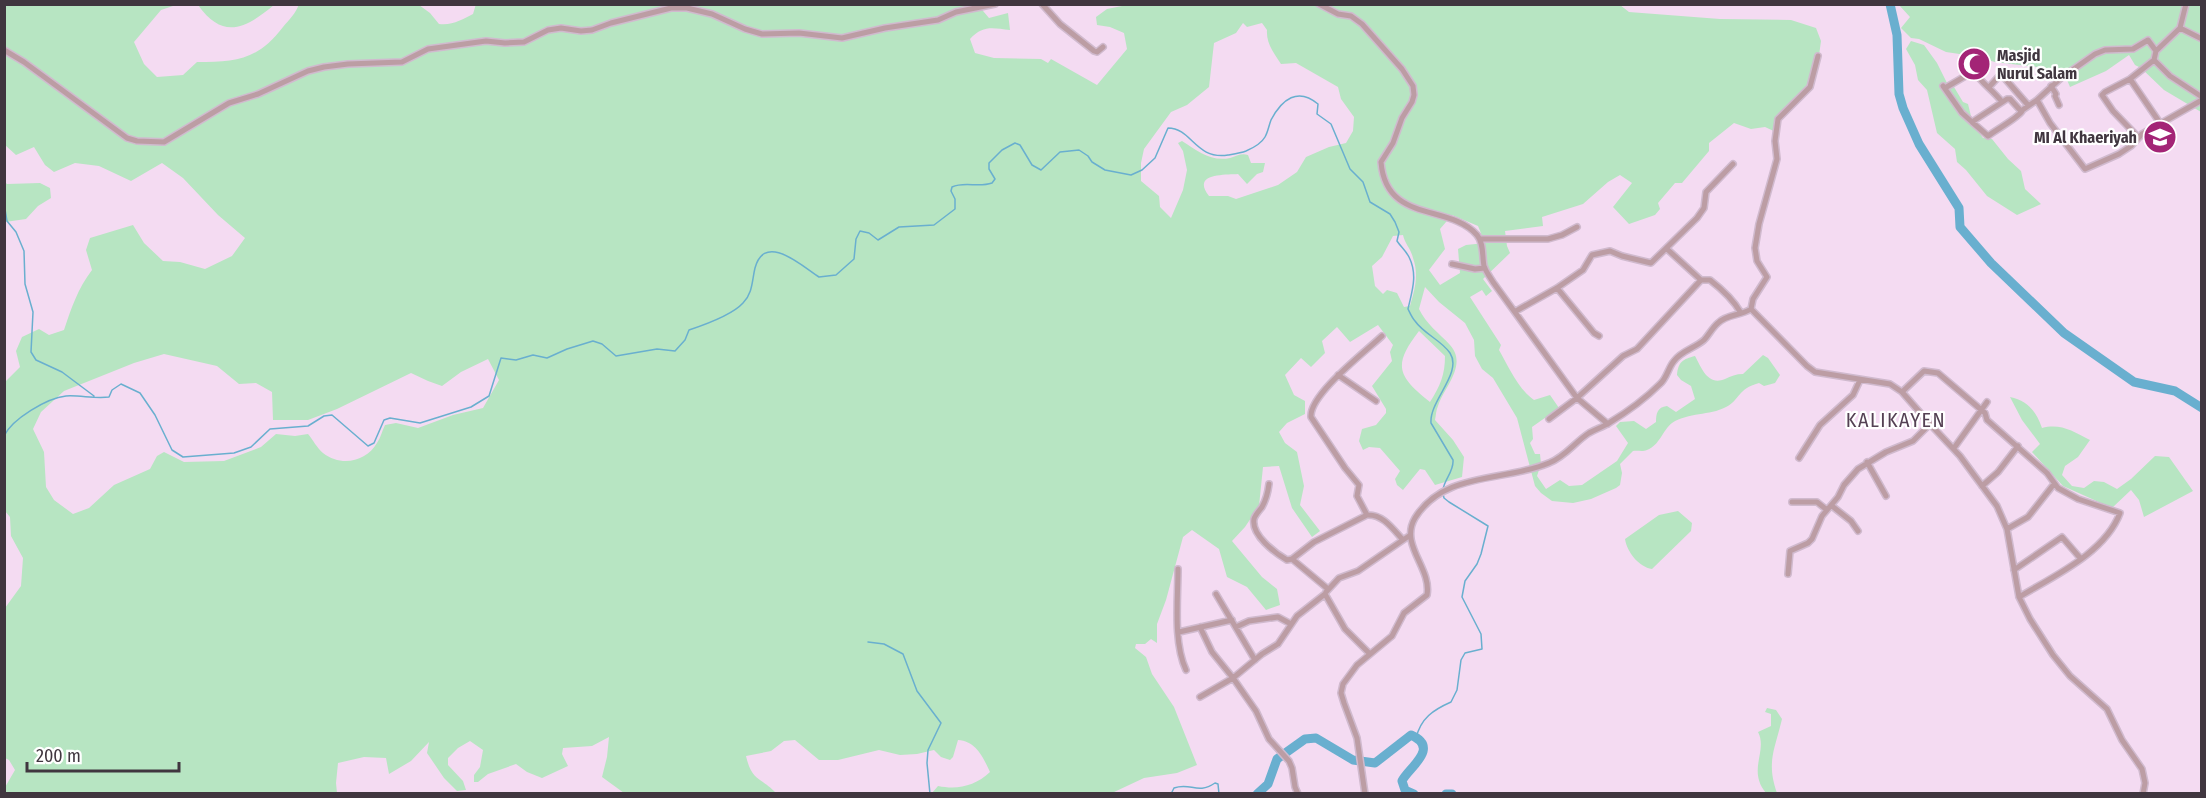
<svg xmlns="http://www.w3.org/2000/svg" width="2206" height="798" viewBox="0 0 2206 798" font-family="'Fira Sans Condensed',sans-serif">
<style>
.green{fill:#b7e5c2;fill-rule:evenodd}
.lines{fill:none;stroke-linecap:round;stroke-linejoin:round}
.stream{stroke:#69afcf;stroke-width:1.5}
.river{stroke:#69afcf;stroke-width:9}
.street-casing{stroke:#d0bace;stroke-width:8}
.street{stroke:#bc9da4;stroke-width:5}
.labels{text-anchor:middle;dominant-baseline:central;stroke-width:4.5;stroke-linejoin:round;paint-order:stroke}
.poi-label{font-size:16px;font-weight:bold;fill:#40363f;stroke:#fff;text-anchor:start}
.quarter-label{font-size:20px;letter-spacing:1.5px;fill:#554154;stroke:#fff}
</style>
<rect width="100%" height="100%" fill="#f4dbf2"/>
<path class="green" d="M299,4L419,5L430,13L439,24C452,26 463,19 473,14L476,4L978,5L989,18L1008,13L1010,30C992,28 983,25 970,39L975,53L994,58L1041,59L1048,63L1051,59L1097,85L1127,49L1124,33L1110,27L1097,25L1096,17L1107,9L1127,5H1620L1629,12L1720,19L1791,20L1816,28L1821,41L1817,70L1812,88L1781,120L1778,133L1765,127L1751,129L1734,123L1709,143V151L1682,183H1675L1658,203L1660,209L1655,215L1629,224L1613,207L1632,183L1620,175L1608,182L1583,204L1542,217L1543,226L1505,231L1507,246L1510,253L1483,279L1492,291L1486,296L1482,290L1470,297L1501,345L1499,350C1508,366 1519,390 1534,400L1550,395L1559,408L1532,427L1533,439L1530,443L1535,454H1540L1541,464L1537,476L1546,489L1560,480L1569,486L1582,485L1617,461L1628,443L1616,426L1620,422L1634,421L1646,429L1656,422C1656,414 1657,407 1667,406L1676,412L1695,399L1691,386L1681,380L1677,375C1678,362 1683,359 1695,356C1702,369 1708,386 1725,379C1731,376 1736,374 1743,374L1763,355L1768,358L1780,375L1775,383L1764,386L1759,383C1737,389 1740,400 1726,407C1709,416 1689,412 1672,423C1662,431 1660,445 1647,450C1642,452 1638,450 1633,451L1620,464L1622,473L1620,485L1616,488L1591,499L1573,503L1552,501L1541,493L1535,486L1517,418L1493,378L1482,369L1475,356L1474,340L1465,323L1439,302L1425,287L1419,309C1426,324 1439,333 1450,345C1468,365 1444,387 1438,406C1436,410 1436,415 1435,420L1453,440L1464,457L1462,477L1435,485L1425,470L1420,469L1403,490L1397,485L1395,479L1400,471L1380,448L1369,447L1363,450L1359,441L1362,429L1376,425L1386,413V409L1372,386L1392,361L1390,352L1393,345L1378,325L1350,342L1337,327L1322,341L1325,353L1311,367L1301,358L1285,375L1294,395L1305,401V414L1287,423L1279,432L1285,443L1297,452L1304,486L1300,505L1320,531L1312,537L1292,508L1279,466L1263,467L1259,506L1245,527L1232,541L1262,577L1277,589L1280,605L1266,610L1247,587L1227,577L1219,549L1192,530L1183,537L1166,600L1157,624V643L1151,639L1145,644H1136L1135,648L1146,657L1152,674L1174,707L1197,765L1177,773L1144,778L1112,793H932L938,786C958,790 975,786 990,772C983,757 976,741 958,740L953,757L950,760L941,757L934,750L917,754L900,755L879,750L838,760H819L795,740L784,741L771,751L746,756C752,782 761,777 776,793H624L602,777L607,757L609,737L592,746L563,748L562,754L568,766L542,778L527,772L516,764L488,774L478,782H474V775L480,767L483,750L470,741L458,748L448,758V765L463,781L466,790L457,791L444,778L427,753L429,742L411,761L389,774L386,758L364,757L338,763L336,783L337,793L5,794L4,789L15,770L9,760L5,758V608L21,586L23,558L11,536L10,517L5,511L4,391L6,381L20,367L16,351L22,337L39,329L49,335L64,330C71,309 78,288 92,270L86,250L90,238L133,225L144,243L163,261L180,262L205,269L232,256L245,238L218,215L183,178L162,163L131,181L99,166L75,163L54,172L45,165L34,147L16,155L5,145V5H176L161,10L134,42L144,64L157,77L183,75L197,62C236,62 258,60 283,27C289,20 296,13 299,4ZM1243,23L1247,27L1262,23L1267,30C1266,44 1274,53 1281,64L1296,63L1338,87L1341,99L1354,117L1353,131L1346,143L1329,147L1306,157L1297,172L1278,185L1236,199L1228,196H1209C1191,173 1225,175 1238,174L1247,184L1257,174L1263,172L1265,163H1251L1248,155C1241,153 1237,156 1230,158C1211,162 1198,151 1182,141L1178,143L1183,151L1187,170L1183,190L1171,218L1160,207L1159,196L1141,181V163L1144,149L1171,112L1187,105L1209,87L1214,43L1236,33ZM1452,215L1478,226L1485,243L1466,245L1458,249L1460,273L1440,285L1429,270L1445,249L1440,229ZM1403,235C1405,244 1411,249 1413,258C1419,275 1415,289 1410,306L1404,307L1397,293L1387,290L1383,294L1375,286L1372,266L1382,257L1393,236ZM1419,331L1445,356C1445,375 1440,386 1430,402C1398,376 1392,366 1419,331ZM164,354L217,366L239,384L256,383L272,392L273,420H308L337,409L411,373L428,381L442,386L461,372L488,359L499,380L483,408L453,415L418,428L396,423L385,425C382,431 381,437 377,443C366,462 341,467 323,453C317,448 313,440 308,434L295,436L276,434L261,447L224,461L184,462L164,452L157,456L150,469L114,485L89,508L73,514L54,500L46,487L44,452L33,429L41,412L64,391L134,363Z
M198,5H274C245,29 223,40 198,5Z
M1899,5H2201V112L2164,90L2141,68L2135,65L2129,55L2106,71L2070,87L2065,75L2037,67L1995,62L1973,56L1946,52L1919,39L1911,38L1901,28L1910,17Z
M1911,41L1924,45L1937,63L1947,83L1954,87L1963,102L1968,104L1973,124L1983,138L1992,139L2008,159L2021,171L2025,189L2041,204L2017,215L1987,196L1966,170L1957,162L1955,149L1937,133L1927,90L1918,80L1915,65L1906,49Z
M4,181L7,184L40,183L50,188L51,198L38,206L26,219L5,222Z
M2010,397C2028,401 2036,411 2042,428C2060,423 2073,431 2090,440L2078,457L2065,466L2062,475L2072,486L2084,488L2094,481L2104,482L2117,489L2131,479L2155,456L2169,457L2193,491L2144,517L2139,500L2131,490L2112,508L2063,486L2032,452L2040,444L2022,420Z
M1678,511L1692,523L1691,531L1652,569C1639,567 1627,552 1625,539L1659,515Z
M1767,708L1776,710L1782,719C1775,749 1766,762 1777,793H1766C1747,770 1768,751 1758,732L1771,726V714L1765,712Z"/>
<g class="lines">
<path class="stream" d="M4,203L7,221L16,232L24,251L25,284L33,312L31,352L36,360L62,372L94,396
M4,436C12,419 47,398 66,396C80,395 95,399 109,397L112,390L121,384L140,393L155,415L172,450L183,457L234,453L251,447L270,429L308,426L324,416L332,415L368,446L374,443L384,420L390,418L420,423L471,407L489,396L501,358L516,360L533,355L547,358L567,349L593,341L602,344L616,356L657,349L675,351L685,340L689,330C704,325 733,314 743,303C753,293 752,280 755,268C765,231 803,267 819,277L836,275L854,259L856,239L860,231L869,233L878,240L899,227L934,225L955,209V199L951,191L952,187C965,181 978,188 992,183L995,179L989,169V163L1002,150L1015,143L1020,145L1032,165L1041,170L1060,152L1079,150L1088,156L1092,162L1105,170L1131,175L1142,170L1155,158L1168,128C1192,128 1195,160 1228,155C1234,154 1241,153 1246,151C1253,148 1261,144 1265,137C1268,132 1269,125 1271,120C1282,99 1298,87 1318,104L1317,114L1331,124L1350,169L1363,182L1370,202L1390,214L1395,222L1399,232L1397,241C1401,247 1406,251 1409,257C1418,275 1412,291 1408,309C1410,313 1412,318 1415,321C1424,334 1441,340 1450,353C1463,373 1429,401 1431,423L1453,460C1454,472 1444,479 1443,490
M868,642L884,644L903,654L917,691L941,723L928,750L927,763L930,794
M1416,738C1421,718 1433,710 1451,702L1457,690L1461,660L1465,653L1482,649L1481,634L1462,597L1465,581L1477,564L1481,554L1488,526L1449,502L1444,498L1443,494
M1171,794L1174,788C1191,782 1197,795 1215,783L1218,784L1219,794"/>
<path class="river" d="M1890,4L1897,35L1899,94L1903,108L1919,144L1959,208L1960,227L1991,263L2064,333L2134,382L2175,391L2202,408
M1257,794L1268,784L1277,759L1305,739L1316,738L1353,760L1375,763L1411,735C1441,748 1408,768 1402,781L1405,790L1414,794
M1446,794H1452"/>
<g class="street-casing">
<path id="street" d="M1042,4L1060,24L1094,51L1097,52L1103,47
M1319,4L1338,14L1351,16L1362,24L1402,69L1413,86L1414,95L1412,102L1402,118L1393,143L1381,162C1386,224 1449,203 1477,235C1484,243 1482,256 1484,266C1486,272 1490,277 1493,282L1577,398L1608,424
M2180,28L2202,39
M4,50L24,62L127,138L137,141L164,142L229,103L258,94L308,71L324,67L348,64L402,62L428,49L486,41L505,43L524,42L548,30L561,28L581,31L592,30L611,23L671,8H687L712,14L745,29L762,34L799,33L842,38L885,28L938,20L956,12L995,4
M2154,60L2170,76L2202,97
M2130,79L2160,123
M1943,86L1962,113L1972,122L2007,99H2010L2021,111L2037,100L2050,123L2085,169L2119,154L2131,146L2142,134L2202,100
M1990,86L2001,74L2028,105
M2051,86L2056,94L2055,96L2059,105
M1945,88L1974,71C1981,83 1993,90 2002,102
M2037,100L2061,78L2095,54L2105,50L2133,49L2148,40L2156,51
M1972,122L1988,136C1997,129 2018,118 2022,111
M2138,137L2113,111L2102,95L2105,92L2130,79L2154,60L2156,51L2180,28L2186,4
M1480,239H1548L1562,235L1577,227
M1667,249L1701,280H1710C1723,290 1733,299 1741,313
M1452,264L1475,269L1485,268
M1557,288L1594,333L1599,336
M1751,309L1807,366L1815,372L1890,384L1902,392L1930,424
M1516,311L1557,288L1583,270L1592,255L1610,251L1622,256L1651,263L1697,218L1704,208L1706,192L1733,164
M1382,336C1365,352 1309,395 1311,417L1345,468L1359,485L1357,496L1367,515C1383,514 1393,529 1403,540L1409,536
M1338,375L1376,401
M1902,392L1924,371L1938,373L1985,413L1987,420L2047,473L2058,488L2078,499L2120,513C2105,553 2054,576 2019,597
M1549,419L1577,398L1623,356L1637,349L1701,280
M1954,448L1987,402
M1799,458L1820,425L1853,395L1860,380
M1867,462L1886,496
M1269,484C1268,492 1266,500 1262,507C1259,511 1255,515 1254,519C1251,535 1275,553 1287,560L1292,559L1328,589
M1982,486L1998,472L2018,446
M1792,502H1817L1827,510
M1832,506L1851,521L1858,531
M2007,529L2028,517L2054,484
M1292,559L1314,542L1367,515
M1178,569C1178,599 1173,642 1186,670
M2014,570L2062,537L2081,559
M1788,574L1790,551L1808,543L1812,539L1822,516L1838,497L1844,485L1858,469L1886,452L1913,441L1930,424L1960,456L1997,506L2007,529L2019,597L2030,619L2053,655L2070,676L2107,709L2122,740L2142,769L2145,783L2143,794
M1326,592L1339,578L1358,571L1403,540
M1216,594L1255,660
M1200,627L1212,652L1233,678L1200,697
M1236,627L1249,621L1278,617L1291,624
M1179,632L1232,620
M1298,794L1295,787L1292,768L1289,761L1269,739L1256,711L1233,678L1262,654L1278,644L1297,616L1325,594L1345,629L1370,654
M1365,794L1357,738L1344,703L1341,693L1343,684L1357,665L1392,636L1404,613L1427,595C1432,568 1399,545 1415,518C1444,471 1504,482 1549,463C1565,457 1575,442 1589,433C1596,429 1603,427 1609,423C1627,412 1645,399 1660,384C1667,378 1668,368 1674,361C1681,351 1695,348 1704,340C1709,335 1712,328 1718,323C1727,314 1740,316 1751,309L1753,299L1767,277L1757,261L1755,248L1759,224L1777,159L1775,141L1778,119L1810,87L1818,56"/>
</g>
<use href="#street" class="street"/>
</g>
<defs>
<g id="mosque-disc" transform="scale(1.725)"><circle r="9.5" fill="#a32476" stroke="#fff"/><path d="M3.5-4.9A6 6 0 1 0 3.5 4.9A5 5 0 1 1 3.5-4.9Z" fill="#fff"/></g>
<g id="school-disc" transform="scale(1.725)"><circle r="9.5" fill="#a32476" stroke="#fff"/><path d="M0-5L7-2L0 1L-7-2ZM-4 1L0 2.5L4 1V4Q0 6-4 4Z" fill="#fff"/></g>
</defs>
<g fill-rule="evenodd">
<use href="#mosque-disc" x="1974" y="64"/>
<use href="#school-disc" x="2160" y="137"/>
</g>
<g class="labels">
<g class="poi-label">
<text x="1997" y="55">Masjid<tspan x="1997" dy="18">Nurul Salam</tspan></text>
<text x="2137" y="137" text-anchor="end">MI Al Khaeriyah</text>
</g>
<g class="quarter-label">
<text x="1896" y="420">KALIKAYEN</text>
</g>
</g>
<rect width="2206" height="798" fill="none" stroke="#40363f" stroke-width="12"/>
<path d="M27 762v9h152v-9" fill="none" stroke="#40363f" stroke-width="3"/>
<text x="36" y="762" font-size="18" fill="#40363f" stroke="#ffffff" stroke-width="4.5" paint-order="stroke">200 m</text>
</svg>
